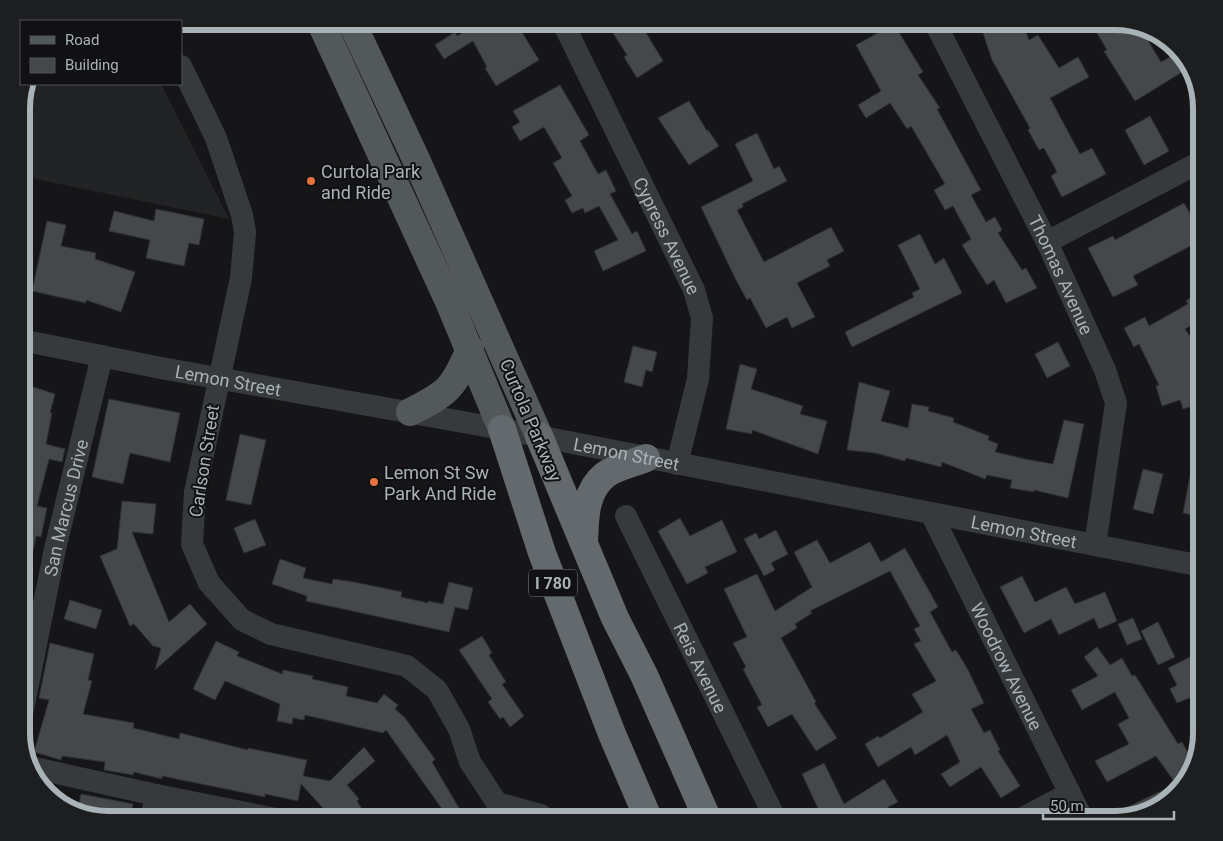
<svg xmlns="http://www.w3.org/2000/svg" width="1223" height="841" viewBox="0 0 1223 841" font-family="Roboto,sans-serif">
<style>
.built{fill:#222324}
.building{fill:#45484a;stroke:#303133}
.lines{fill:none;stroke-linecap:round;stroke-linejoin:round}
.minor{stroke:#373a3c;stroke-width:22}
.major{stroke:#53585b;stroke-width:28}
.highway{stroke:#63696d;stroke-width:28}
.poi-dot{fill:#e7723e;stroke:#111113;stroke-width:2}
.labels{text-anchor:middle;dominant-baseline:central;stroke-width:4;stroke-linejoin:round;paint-order:stroke}
.shield{fill:#111113;stroke:#7b8286;stroke-width:1}
.shield-label{font-size:16px;font-weight:bold;fill:#a9b2b7}
.poi-label{font-size:18px;fill:#a9b2b7;stroke:#111113;text-anchor:start}
.street-label{font-size:18px;fill:#a9b2b7;stroke:#111113}
.rim{fill:none;stroke:#a9b2b7;stroke-width:6}
</style>
<rect width="100%" height="100%" fill="#161618"/>
<path class="built" d="M30,84H161L229,219L21,176V103Z"/>
<path class="building" d="M484,21H515L539,60L496,86L485,68L487,67L473,41L444,59L435,45L455,32L457,36Z
M632,21H639L663,61L637,78L624,57L627,55L613,33Z
M979,21H1022L1029,40L1038,35L1059,68L1078,57L1089,77L1050,98L1080,154L1092,148L1106,174L1062,197L1051,176L1057,172L1044,148L1039,150L1028,130L1030,128L992,60Z
M1090,21H1115L1141,29L1161,62L1177,53L1187,69L1135,101L1104,51L1107,50Z
M894,24L923,72L918,75L940,108L937,109L981,190L971,195L986,222L995,217L1002,230L998,233L1022,270L1026,268L1037,288L1006,303L994,280L987,285L962,245L971,239L953,206L945,210L934,190L945,184L911,126L907,129L890,103L866,118L858,105L881,91L856,45Z
M560,85L589,135L580,141L598,174L606,170L616,191L610,194L632,234L637,231L646,251L603,271L594,251L618,240L599,206L585,213L583,208L572,213L565,200L572,196L553,163L562,158L544,127L520,141L512,127L520,122L513,111Z
M689,101L707,131L708,130L719,146L689,165L658,118Z
M1150,116L1169,151L1144,165L1125,130Z
M757,133L774,169L779,166L787,181L742,204L743,207L737,210L764,262L831,227L844,251L827,260L830,266L797,283L815,317L792,328L787,317L766,328L750,298L747,300L736,280L701,207L753,181L735,144Z
M1184,203L1202,234V240L1133,276L1138,285L1113,297L1088,248L1113,236L1115,240Z
M156,209L204,219L199,245L189,243L184,266L146,258L150,240L109,231L114,211L154,221Z
M47,221L66,225L61,246L96,253L95,259L135,272L121,312L86,300V303L32,291Z
M920,234L935,264L944,258L962,293L852,347L845,332L914,297L912,293L920,289L898,245Z
M1202,289V324L1200,321L1185,329L1202,353V403L1183,409L1180,400L1162,406L1156,386L1159,385L1139,344L1134,347L1124,328L1145,317L1149,326L1188,304L1186,301Z
M1058,342L1070,366L1047,378L1035,354Z
M633,346L657,352L652,372L646,370L642,387L624,382Z
M740,364L757,369L751,389L803,406L800,414L827,421L818,454L752,430V434L726,429Z
M859,382L890,391L881,421L908,428L912,404L929,407L928,411L954,418L953,422L989,436L988,440L998,444L995,452L1025,459L1053,464L1064,420L1084,424L1068,498L1034,490V492L1010,488L1012,480L987,475L985,479L942,462L941,467L906,458L905,461L875,453L847,450Z
M24,384L55,394L50,413H52L46,444L65,449L62,462L49,459L37,506L47,508L41,537L36,536L28,576H21V393Z
M109,399L180,413L170,462L130,453L123,484L92,477Z
M240,434L266,440L251,505L226,500Z
M1195,449L1202,450V517L1183,513Z
M1143,469L1163,474L1153,514L1133,509Z
M122,501L156,504L153,534L132,532L169,622L190,604L207,624L155,670L161,648L153,646L134,624L130,626L100,556L117,549Z
M680,518L690,536L722,520L737,552L705,567L708,573L687,584L658,531Z
M255,519L266,545L244,553L234,528Z
M776,530L788,554L771,563L775,570L764,576L744,539L756,533L759,539Z
M817,540L830,563L870,542L881,562L905,548L938,607L930,612L952,652L956,650L967,668L984,703L971,709L984,733L990,730L1000,750L998,751L1020,786L1001,798L981,767L950,787L941,774L960,762L947,735L915,755L911,747L878,767L865,744L878,736L880,738L923,712L912,694L936,681L914,644L921,641L914,629L920,626L890,571L810,611L812,613L795,624L797,628L781,638L816,702L814,703L837,738L816,751L792,714L768,727L757,707L762,705L743,669L746,667L733,643L747,637L724,589L757,574L775,611L812,587L794,552Z
M280,559L306,568L303,578L332,584L333,579L354,582L402,592L401,597L428,603V601L443,604L449,582L473,588L468,610L455,607L449,632L306,601L307,596L272,584Z
M1022,576L1035,602L1066,587L1075,604L1105,592L1117,621L1099,629L1094,618L1059,635L1051,619L1024,633L1000,587Z
M70,600L102,610L96,629L64,619Z
M1133,618L1142,639L1127,645L1118,624Z
M1158,622L1175,657L1158,665L1141,631Z
M482,636L492,653L489,655L506,682L502,684L524,716L510,727L503,717L500,719L488,702L492,699L459,650Z
M216,641L239,652L237,656L282,674L283,670L313,676L312,679L348,687L346,696L377,703L384,694L398,705L395,709L405,718L435,759L432,762L466,820H450L386,730L383,733L305,715L304,720L293,718L292,724L277,721L280,704L225,681L215,700L193,689Z
M50,643L94,654L88,680L92,681L83,714L134,723L133,728L179,739L180,733L248,750V748L307,760L303,776L330,781L364,747L375,761L347,785L359,799L357,801L369,820H334L301,784L298,801L265,794V797L162,776V779L134,772L133,775L104,770L105,762L62,756L61,760L34,752L49,700L39,698Z
M1097,647L1110,665L1122,658L1132,676L1135,675L1178,744L1182,742L1193,762L1187,781L1154,811L1115,820L1113,814L1176,784L1156,756L1107,782L1095,761L1129,744L1118,724L1129,718L1115,692L1082,710L1071,690L1098,676L1084,657Z
M1202,651V693L1177,703L1170,689L1177,685L1168,668Z
M824,763L844,804L884,779L898,802L888,807L894,820H818L822,817L802,774Z
M81,794L133,804L130,820H108L78,810Z"/>
<g class="lines">
<g class="minor">
<path id="s1" d="M562,21L694,290L702,318L698,379L677,464"/>
<path id="s2" d="M934,21L1047,242L1105,370L1116,403L1095,545"/>
<path d="M181,66L216,138L242,215L245,232L241,278L195,492L192,544L209,583L242,620L271,634L407,666L437,690L459,729L470,762L497,803L541,815"/>
<path d="M1047,242L1202,161"/>
<path id="s3" d="M21,340L161,368L502,429L1202,566"/>
<path id="s4" d="M931,513L1083,820"/>
<path id="s5" d="M626,516L776,820"/>
<path id="s6" d="M21,719L55,549L102,356"/>
<path d="M30,767L156,795L281,820"/>
<path d="M151,820L156,795"/>
<path d="M1019,820L1070,793"/>
</g>
<path class="major" d="M320,21L450,304L502,429
M351,21L415,157L539,436
M410,412C448,393 453,389 470,349"/>
<path class="highway" d="M502,429L542,553L612,734L649,820
M539,436L615,618L644,675L708,820
M584,541C585,517 585,491 605,475C615,467 634,463 646,458"/>
</g>
<g class="poi-dot">
<circle cx="311" cy="181" r="5"/>
<circle cx="374" cy="482" r="5"/>
</g>
<g class="labels">
<rect class="shield" x="529" y="569.5" width="48" height="27" rx="4"/>
<g class="shield-label">
<text x="553" y="583">I 780</text>
</g>
<g class="poi-label">
<text x="321" y="171">Curtola Park<tspan x="321" dy="21">and Ride</tspan></text>
<text x="384" y="472">Lemon St Sw<tspan x="384" dy="21">Park And Ride</tspan></text>
</g>
<g class="street-label">
<text stroke="none"><textPath href="#s1" startOffset="239">Cypress Avenue</textPath></text>
<text stroke="none"><textPath href="#s2" startOffset="284">Thomas Avenue</textPath></text>
<text stroke="none"><textPath href="#s3" startOffset="211">Lemon Street</textPath></text>
<text transform="translate(531 420) rotate(67)">Curtola Parkway</text>
<text stroke="none"><textPath href="#s3" startOffset="616">Lemon Street</textPath></text>
<text transform="translate(204 461) rotate(-81)">Carlson Street</text>
<text stroke="none"><textPath href="#s6" startOffset="216">San Marcus Drive</textPath></text>
<text stroke="none"><textPath href="#s3" startOffset="1021">Lemon Street</textPath></text>
<text stroke="none"><textPath href="#s4" startOffset="171">Woodrow Avenue</textPath></text>
<text stroke="none"><textPath href="#s5" startOffset="169">Reis Avenue</textPath></text>
</g>
</g>
<path d="M0 0H1223V841H0ZM108 30H1115A78 78 0 0 1 1193 108V733A78 78 0 0 1 1115 811H108A78 78 0 0 1 30 733V108A78 78 0 0 1 108 30Z" fill="#1d1e20" fill-rule="evenodd"/>
<path class="rim" d="M108 30H1115A78 78 0 0 1 1193 108V733A78 78 0 0 1 1115 811H108A78 78 0 0 1 30 733V108A78 78 0 0 1 108 30Z"/>
<rect x="20" y="20" width="162" height="65" fill="#111113" stroke="#4e5155"/>
<rect x="30" y="36" width="25" height="8" fill="#53585b" stroke="#4e5155"/>
<text x="65" y="45" font-size="15" fill="#a9b2b7">Road</text>
<rect x="30" y="58" width="25" height="15" fill="#45484a" stroke="#4e5155"/>
<text x="65" y="70" font-size="15" fill="#a9b2b7">Building</text>
<path d="M1043 811v8h131v-8" fill="none" stroke="#a9b2b7" stroke-width="2.5"/>
<text x="1050" y="811" font-size="15" fill="#a9b2b7" stroke="#111113" stroke-width="4" paint-order="stroke">50 m</text>
</svg>
